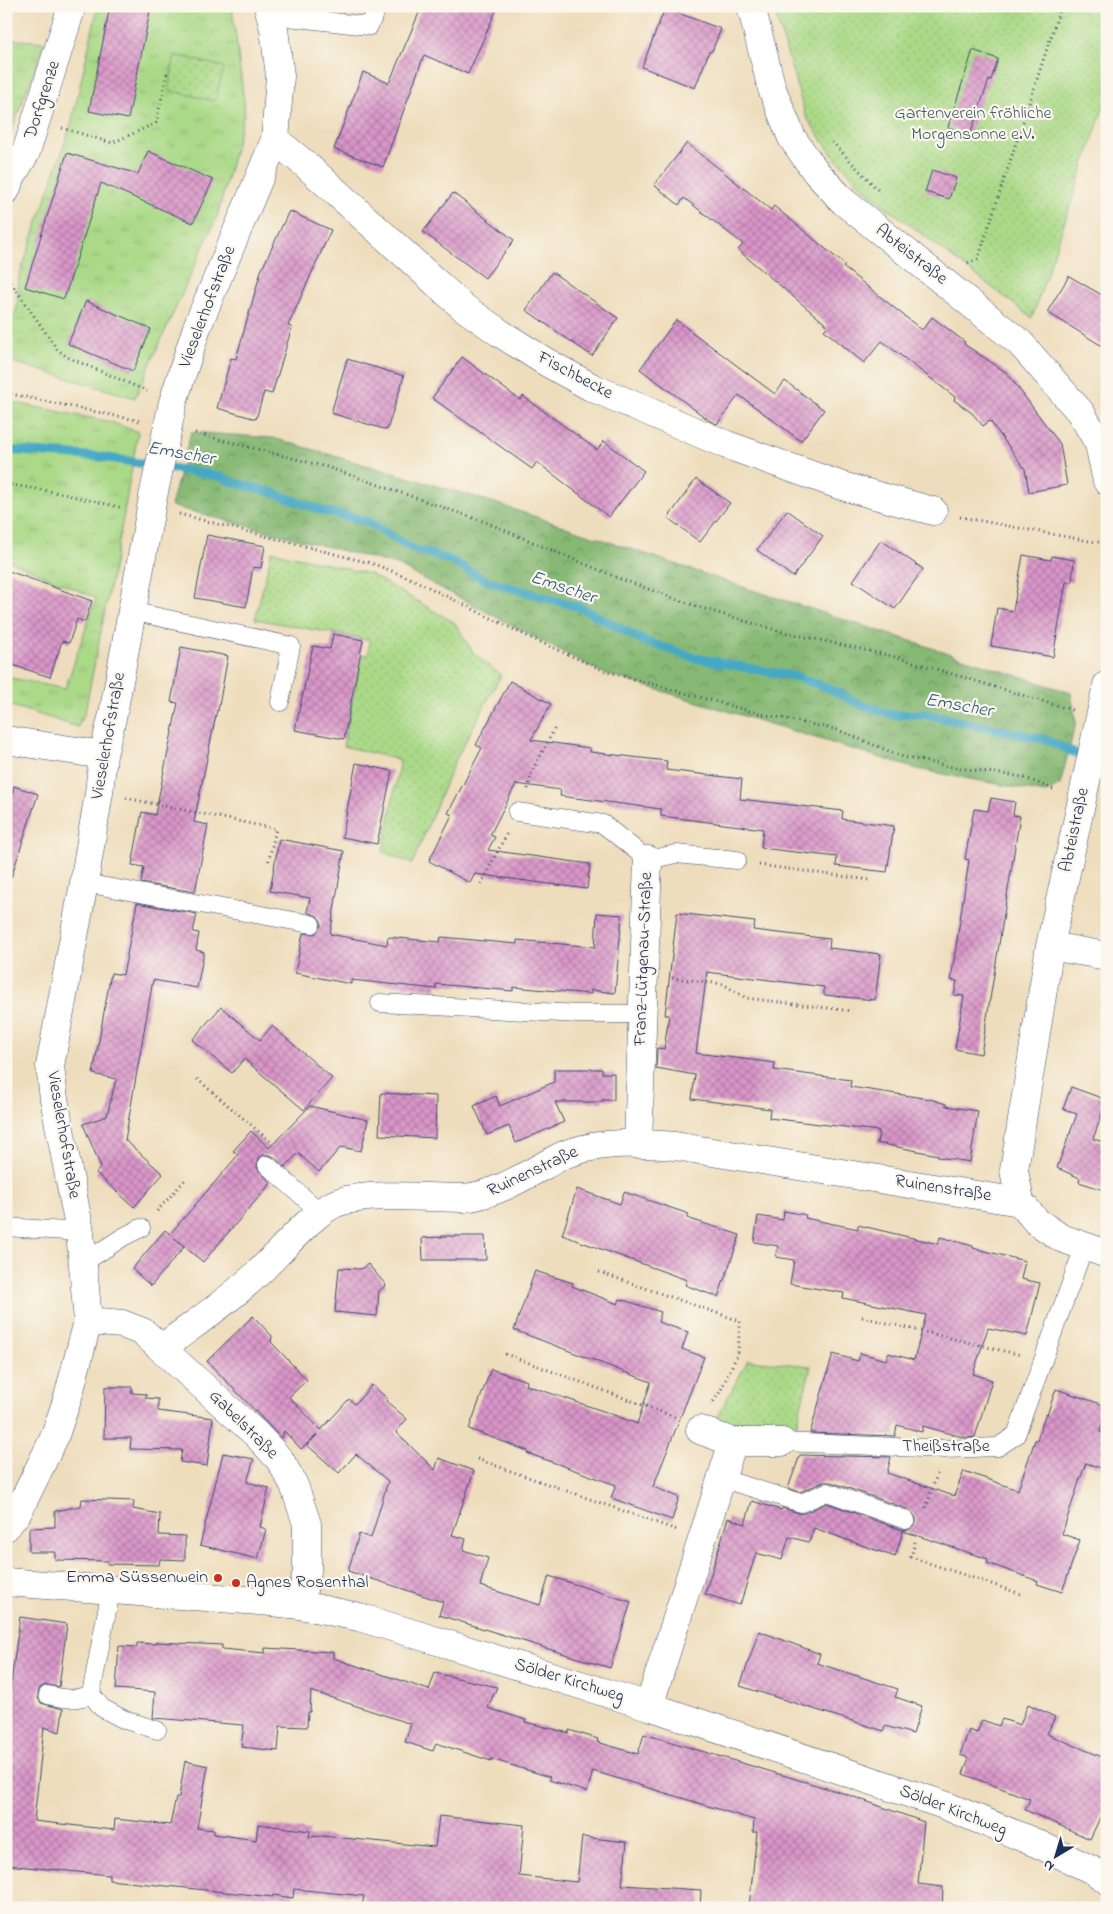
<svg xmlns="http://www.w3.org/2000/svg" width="1113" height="1914" viewBox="0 0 1113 1914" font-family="'Indie Flower',sans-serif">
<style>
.grass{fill:url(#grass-tufts);stroke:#628472}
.forest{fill:url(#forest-crowns);stroke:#517469}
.park{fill:url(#park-dots);stroke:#628472}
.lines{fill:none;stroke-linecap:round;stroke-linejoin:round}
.stream{stroke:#44a8c4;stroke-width:9}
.building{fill:url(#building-cross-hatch)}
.lane-casing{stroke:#3b496c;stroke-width:19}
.street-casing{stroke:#3b496c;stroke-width:29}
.path{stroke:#3b496c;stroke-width:3;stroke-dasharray:1 4;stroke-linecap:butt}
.lane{stroke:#fff;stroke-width:18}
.street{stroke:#fff;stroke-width:28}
.poi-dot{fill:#c8321e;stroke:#fbf7ec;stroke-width:2}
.labels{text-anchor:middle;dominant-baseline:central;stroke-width:4.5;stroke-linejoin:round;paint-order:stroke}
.street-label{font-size:18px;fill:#1b2f5e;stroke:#fbf7ec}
.park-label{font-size:18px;fill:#3f5a68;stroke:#fbf7ec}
.poi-label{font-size:18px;fill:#1b2f5e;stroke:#fbf7ec;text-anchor:end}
.water-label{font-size:19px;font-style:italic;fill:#295982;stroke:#fbf7ec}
</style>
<defs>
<pattern id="grass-tufts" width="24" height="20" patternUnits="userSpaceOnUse" patternTransform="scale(1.25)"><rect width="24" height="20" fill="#aad987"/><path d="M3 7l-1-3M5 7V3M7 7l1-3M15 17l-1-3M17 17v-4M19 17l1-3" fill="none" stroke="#92bb77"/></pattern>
<pattern id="forest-crowns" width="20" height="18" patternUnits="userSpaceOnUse" patternTransform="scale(1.25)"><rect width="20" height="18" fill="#87b974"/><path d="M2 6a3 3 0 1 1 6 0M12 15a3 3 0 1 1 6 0" fill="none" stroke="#6e9762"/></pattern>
<pattern id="park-dots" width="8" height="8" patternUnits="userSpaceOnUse" patternTransform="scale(1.25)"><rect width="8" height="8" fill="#aad987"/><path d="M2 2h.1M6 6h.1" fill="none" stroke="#92bb77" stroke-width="1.8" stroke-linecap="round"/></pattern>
<pattern id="building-cross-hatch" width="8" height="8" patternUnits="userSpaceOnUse" patternTransform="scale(1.25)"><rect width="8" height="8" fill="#da96c9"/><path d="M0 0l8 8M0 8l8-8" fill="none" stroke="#b07ba6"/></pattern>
</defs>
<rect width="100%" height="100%" fill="#fbf7ec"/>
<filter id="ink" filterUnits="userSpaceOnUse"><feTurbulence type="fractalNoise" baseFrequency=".02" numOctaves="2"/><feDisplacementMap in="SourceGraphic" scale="10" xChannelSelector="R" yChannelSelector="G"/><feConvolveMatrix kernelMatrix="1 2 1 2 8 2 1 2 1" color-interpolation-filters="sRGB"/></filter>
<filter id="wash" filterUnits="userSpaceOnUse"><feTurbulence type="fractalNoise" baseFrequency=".0096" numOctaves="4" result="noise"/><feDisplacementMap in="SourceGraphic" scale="20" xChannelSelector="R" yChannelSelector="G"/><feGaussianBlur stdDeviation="1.12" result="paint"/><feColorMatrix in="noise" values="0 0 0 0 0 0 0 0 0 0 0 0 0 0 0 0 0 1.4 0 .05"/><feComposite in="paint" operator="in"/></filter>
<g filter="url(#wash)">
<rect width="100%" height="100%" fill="#eeddbc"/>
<path class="grass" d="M98,6H232L245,110L218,214L135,398L6,360V337L17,308L19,277L71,125Z
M6,39L45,42L6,145Z
M6,401L111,422L138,432L123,519L85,712L78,727L6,704V677L65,689L96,598L6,559Z"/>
<path class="forest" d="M191,432L273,438L489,501L740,586L1071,693L1076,722L1060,785L1045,793L917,769L603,673L397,565L171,506Z"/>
<path class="park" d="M773,6H1107V97L1032,318L868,193L834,157L806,117Z
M175,55L224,67L215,101L168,90Z
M272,551L370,574L455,623L474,654L501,675L454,763L412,864L383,852L400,760L343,746L362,655H368L370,640L255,619Z
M748,1360L811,1366L795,1431L727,1429L713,1425Z"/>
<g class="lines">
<path class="stream" d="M6,450L102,457L219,476L232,482L271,492L323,511L367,521L411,548L450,560L487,581L582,608L642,640L695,658L797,677L831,689L861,705L895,715L925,714L1047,740L1107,768"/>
</g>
<g id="blocks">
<path class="building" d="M110,6H151L128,119L89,111Z
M422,6H498L468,74L424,55L383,167L334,149L363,72L389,83Z
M665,8L721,29L712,51L709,52L695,88L642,67Z
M973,50L998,59L991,80H989L970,135L948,127Z
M687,143L771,210L774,206L845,265L843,267L922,330L932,317L965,342L964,344L1007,373L1060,444L1067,485L1029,492L1025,469L990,421L983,426L972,413L954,400L955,397L882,341L864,363L824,330L828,326L738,250L743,244L684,198L679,205L654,185Z
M148,151L213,180L193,223L101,183L64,299L25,287L67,153L138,174Z
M932,170L956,178L949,199L925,192Z
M453,193L514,240L485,278L423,232Z
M289,211L331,230L288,326L292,327L272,394L264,392L256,419L217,408L231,358L236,359L261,271Z
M552,272L618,318L592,356L526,310Z
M1069,276L1107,298V349L1047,312Z
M86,301L151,329L133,371L68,344Z
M676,320L775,394L785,381L824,410L801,441L739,395L717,424L710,421L640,369Z
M462,357L520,400L523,396L597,450L604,441L644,471L609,517L537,462L532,469L432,398Z
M347,359L404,376L387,430L331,413Z
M696,479L730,503L700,542L668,518Z
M787,510L823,536L793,577L757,550Z
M207,535L265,546L261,568L253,567L246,607L195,598Z
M881,540L923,569L895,609L853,581Z
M1023,555L1051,560L1052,556L1074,560L1072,582H1066L1053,657L991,646L997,608L1013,611Z
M6,570L92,601L85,622L77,619L69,643L62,641L50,677L6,663Z
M333,634L363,640L344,739L295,730L313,646L330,649Z
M181,647L228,656L218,711L217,710L194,822L208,825L195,892L141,883L144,867L132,865L142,812L155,815L178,703L171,702Z
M510,681L551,704L531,740L590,748V752L667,761L666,770L742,779L740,799L843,811L842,819L894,826L887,872L836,866L837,857L761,848L763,829L661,816V809L560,796L561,790L516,784L490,835L495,837L488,850L590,864L587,889L475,874L470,883L429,861L452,815L448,813L482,748L476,745Z
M356,763L392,771L377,844L342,837Z
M14,786L38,794L11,878L6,877V793L12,795Z
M991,798L1015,802L1013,815L1020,816L981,1054L955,1049L964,996L954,995L957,981L951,980L969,860L965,859L974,809L988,811Z
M279,839L344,851L330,934L387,945L388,937L440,942L441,937L517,944V940L595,947L597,913L622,915L615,993L591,990V994L513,987V991L436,984V989L351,980V984L295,973L303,933L315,934L321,926V921L317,916L307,912L310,898L270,891Z
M137,903L197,914L193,932L199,933L196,950L204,952L197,988L153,980L125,1140L163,1174L134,1207L96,1173L101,1167L83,1124L107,1116L116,1079L93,1074L111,973L123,975Z
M677,913L755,922L753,930L830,939L829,948L881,954L875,1000L824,995V987L707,972L696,1053L775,1063L774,1070L851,1080L850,1087L930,1099L946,1104V1106L978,1111L970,1162L938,1157V1155L877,1143L879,1131L769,1118L770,1109L692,1099L695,1075L656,1068L657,1048L664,1049L669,1015H665Z
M221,1007L260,1040L272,1026L332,1078L304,1110L244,1059L232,1073L192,1040Z
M554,1069H602V1073H614V1100H602V1102H555L564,1122L516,1143L509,1126L487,1135L474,1106L496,1096L500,1106L554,1082Z
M1071,1087L1107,1100L1093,1139L1107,1143V1191L1079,1182L1080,1178L1057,1168L1077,1114L1063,1109Z
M381,1093L436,1096L435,1138L379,1135Z
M310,1106L368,1120L361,1151L341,1147L319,1172L298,1153L285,1167L274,1157L269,1155H263L259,1158L257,1168L271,1183L203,1262L174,1238L184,1247L151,1286L132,1269L165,1230L170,1234L221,1175L238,1155L233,1151L251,1131L269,1148Z
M577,1189L620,1204L624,1192L689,1214L687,1218L740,1235L718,1297L685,1285L687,1280L562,1235Z
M784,1211L806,1215L805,1218L858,1229V1225L938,1244L940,1237L973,1246V1248L1025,1261L1021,1279L1040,1283L1027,1336L988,1328L973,1374L992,1380L975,1437L966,1438L923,1426L922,1432L897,1425L895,1436L810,1433L833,1354L858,1361L860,1353L886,1360L888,1353L914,1360L926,1315L843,1298L844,1293L790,1284L794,1260L776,1257L778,1246L754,1242L758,1216L783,1220Z
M442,1236H485L486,1260H423L422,1238L442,1237Z
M368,1264L386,1285L379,1291L377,1316L335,1312L339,1268L361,1269Z
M535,1271L573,1283L572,1286L618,1304L620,1299L661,1312L658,1322L688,1332L682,1349L704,1357L653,1487L679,1497L672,1520L611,1498L616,1485L527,1453L528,1451L469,1429L491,1369L527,1381L526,1385L609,1413L637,1424L651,1382L514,1330Z
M253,1316L272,1336L271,1342L307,1380L289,1397L321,1430L349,1399L355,1404L372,1385L388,1399L386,1401L407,1419L396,1432L435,1470L439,1458L474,1471L452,1535L466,1539L463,1550L488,1558L480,1586L540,1605L549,1576L631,1602L610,1668L439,1615L443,1602L348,1571L359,1534L371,1538L388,1481L356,1454L339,1473L307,1445L317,1435L301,1449L284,1431L282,1439L207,1361Z
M105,1387H132V1393L146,1394V1398L158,1399V1411L213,1418L207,1466L180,1462L182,1450L130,1449L131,1438H104Z
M1056,1389L1107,1406L1100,1432L1107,1434V1470L1086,1463L1079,1482L1062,1534L1080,1540L1062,1592L1037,1584L1038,1581L987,1563L988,1559L903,1531L895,1557L814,1528L809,1542L789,1537L782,1560L756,1553L740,1605L705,1594L728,1518L745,1524L752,1501L781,1510L782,1508L799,1513H805L827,1503L902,1530H908L916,1524V1518L910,1510L831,1482H823L800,1492L788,1488L800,1455L891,1457L887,1473L954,1496L964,1471L1018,1490L1035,1440H1037L1045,1415H1047Z
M223,1453L254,1459L247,1482L269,1488L260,1527L266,1529L258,1559L200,1545Z
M82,1499L134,1501L133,1509L160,1514L159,1535L185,1536V1560L160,1559L159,1565L107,1564L108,1561L55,1560V1552H29V1528L55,1527V1511L81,1506Z
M20,1617L67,1624L59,1687L45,1685L40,1688L38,1693V1698L41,1703L63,1709L60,1732L44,1727L34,1821L114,1830L115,1819L170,1825L176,1797H179L185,1761L208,1766L197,1828L214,1830V1834L256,1840L258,1824L310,1831L309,1837L322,1836L435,1847L439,1816L524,1825L519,1876L577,1882L582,1837L627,1842L622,1885L701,1890L700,1908H376L362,1906L364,1896L294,1889L293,1898L273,1895V1897L109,1880V1875L6,1865V1689L10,1690Z
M759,1631L820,1654L817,1663L898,1689L895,1697L922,1706L913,1734L885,1726L884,1731L740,1686Z
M156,1642L222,1645V1649L265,1653V1648L333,1652V1658L429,1690L435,1673L497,1687L488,1708L526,1720L525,1722L569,1733V1730L598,1739L597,1742L638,1754L644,1734L843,1793L924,1822L918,1884L943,1887L942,1908H749L757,1832H753L754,1820L593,1771L587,1792L549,1780L550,1777L491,1759V1761L436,1743L433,1751L405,1742L411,1724L311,1691L310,1712H308L307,1727L280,1726L278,1751L241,1747L244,1725L153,1718L155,1692L116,1689L119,1646L137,1647V1643L155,1644Z
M1028,1704L1055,1717L1047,1734L1107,1759V1803L1090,1839L1025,1810L1030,1799L963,1774L969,1758L960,1755L969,1730L977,1733L982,1720L999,1726L1002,1719L1020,1725Z"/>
</g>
</g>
<g filter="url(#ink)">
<use href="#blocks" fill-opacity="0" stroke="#3b496c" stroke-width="1"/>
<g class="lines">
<g class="lane-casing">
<path id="lane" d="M270,15L369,26L378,6
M131,611L291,646L280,702
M517,812L603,824L648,860L676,854L737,860
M84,883L311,924
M380,1003L579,1014H644
M267,1165L320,1212
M6,1227L80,1232
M83,1263L123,1237L141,1228
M782,1442L945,1449L998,1447L1016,1435L1084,1247
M720,1478L801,1503L827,1492L906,1520
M111,1590L91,1694L102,1708L125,1720L157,1730
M48,1695C64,1699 75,1701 91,1694"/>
</g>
<g class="street-casing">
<path id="street" d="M751,6L772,89L792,138L816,172L844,202L1020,343L1081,413L1099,444L1107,481
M275,140L305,164L463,307L500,333L546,362L591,387L727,445L842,486L933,511
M6,190L10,179L26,152L72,6
M6,740L103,755
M1050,946L1107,956
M638,1143L648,860
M1020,1202L1014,1170L1050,946L1107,685
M88,1321L122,1324L143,1332L256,1434L280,1460L294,1485L307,1524V1571L300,1605
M162,1348C194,1324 227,1302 256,1275C277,1256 314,1210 339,1202C371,1192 430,1198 465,1198C495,1194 518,1180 545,1165C553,1161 561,1155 569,1153C603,1141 640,1143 675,1146L1020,1202L1036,1221L1061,1238L1107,1254
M700,1430L733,1442
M6,1527L18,1512L54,1438L68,1397L88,1321L80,1232L54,1099L50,1066L84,883L99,793L103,755L113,714L153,497L173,402L197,327L275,140L280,76L274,29L268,6
M6,1582L272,1602L300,1605L359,1617L649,1706L944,1805L1036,1843L1094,1871L1107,1880
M649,1706L733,1442H782"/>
</g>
<path class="path" d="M62,128L112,143L156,123L167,74L171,75
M832,142L878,190
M968,263L978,259L1061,6
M6,281L12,284L57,349L67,357L147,391
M6,393L140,421
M195,433L327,467L485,522L618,578L698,607L779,631L896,657L1072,710
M6,484L55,492L123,508
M179,514L374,564L414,580L531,638L605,671L757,713L838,730L903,757L953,767L1023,777L1055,790
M960,517L1089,541L1107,543
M528,789L532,771L556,726
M126,798L276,829L268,864
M759,865L870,880
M481,884L508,831
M672,978L723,984L746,998L852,1011
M197,1079L270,1141
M157,1211L186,1179
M599,1272L740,1321L738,1353L720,1392L711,1405
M862,1317L1021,1355
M505,1354L675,1417
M477,1459L677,1530
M926,1508L938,1471
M915,1542L911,1557L1021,1594"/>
<use href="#lane" class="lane"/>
<use href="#street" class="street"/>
</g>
</g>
<g class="poi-dot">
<circle cx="218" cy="1578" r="5"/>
<circle cx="236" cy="1583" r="5"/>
</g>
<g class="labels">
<g class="street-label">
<text transform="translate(43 100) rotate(-72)">Dorfgrenze</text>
<text transform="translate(911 255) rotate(38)">Abteistraße</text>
<text transform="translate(208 307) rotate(-69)">Vieselerhofstraße</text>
<text transform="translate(575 376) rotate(28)">Fischbecke</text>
<text transform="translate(109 736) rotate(-80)">Vieselerhofstraße</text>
<text transform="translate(1075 830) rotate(-78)">Abteistraße</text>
<text transform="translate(644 959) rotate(-88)">Franz-Lütgenau-Straße</text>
<text transform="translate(63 1135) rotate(80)">Vieselerhofstraße</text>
<text transform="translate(533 1172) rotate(-25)">Ruinenstraße</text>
<text transform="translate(943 1189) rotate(9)">Ruinenstraße</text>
<text transform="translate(243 1425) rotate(45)">Gabelstraße</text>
<text x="946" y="1447">Theißstraße</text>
<text transform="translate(569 1681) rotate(17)">Sölder Kirchweg</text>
<text transform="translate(953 1811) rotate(21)">Sölder Kirchweg</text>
</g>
<g class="park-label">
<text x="973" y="114">Gartenverein fröhliche<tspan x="973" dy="21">Morgensonne e.V.</tspan></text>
</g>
<g class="poi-label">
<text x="208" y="1578">Emma Süssenwein</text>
<text x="246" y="1583" text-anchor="start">Agnes Rosenthal</text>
</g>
<g class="water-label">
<text transform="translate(181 454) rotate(10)">Emscher</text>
<text transform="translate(563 588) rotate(19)">Emscher</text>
<text transform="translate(959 706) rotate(10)">Emscher</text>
</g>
</g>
<rect width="1113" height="1914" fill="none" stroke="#fbf7ec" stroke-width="25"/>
<g transform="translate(1056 1856) rotate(218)" stroke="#fbf7ec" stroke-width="4" paint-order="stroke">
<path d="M0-4L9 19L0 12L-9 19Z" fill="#1b2f5e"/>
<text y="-8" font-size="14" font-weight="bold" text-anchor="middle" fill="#1b2f5e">N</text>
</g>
</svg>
